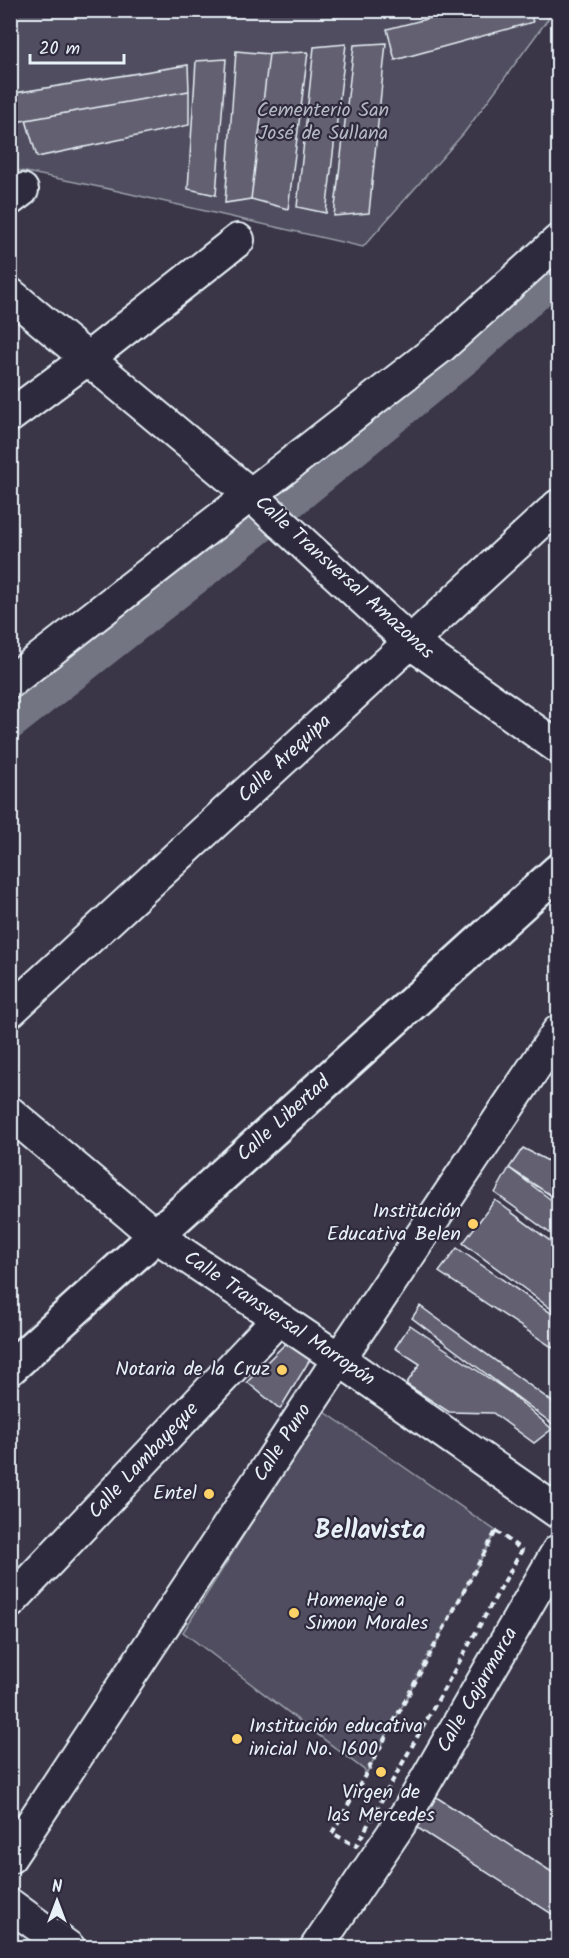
<svg xmlns="http://www.w3.org/2000/svg" width="569" height="1958" viewBox="0 0 569 1958" font-family="Kalam,sans-serif">
<style>
.green{fill:#504e5f;stroke:#9ca0ac;stroke-width:1.5}
.lines{fill:none;stroke-linecap:round;stroke-linejoin:round}
.canal{stroke:#737482;stroke-width:33}
.building{fill:#636171;stroke:#e8f1f8;stroke-width:1.5}
.minor-casing{stroke:#e8f1f8;stroke-width:36}
.major-casing{stroke:#e8f1f8;stroke-width:38}
.path{stroke:#e8f1f8;stroke-width:4;stroke-dasharray:6 4.5;stroke-linecap:butt}
.minor{stroke:#2f2a3d;stroke-width:32}
.major{stroke:#2f2a3d;stroke-width:33}
.poi-dot{fill:#ffd166;stroke:#2f2a3d;stroke-width:2}
.labels{text-anchor:middle;dominant-baseline:central;stroke-width:4.5;stroke-linejoin:round;paint-order:stroke}
.park-label{font-size:20px;fill:#b3b8c2;stroke:#2f2a3d}
.street-label{font-size:20px;fill:#e8f1f8;stroke:#2f2a3d}
.poi-label{font-size:20px;fill:#e8f1f8;stroke:#2f2a3d;text-anchor:end}
.district-label{font-size:26px;font-weight:bold;fill:#e8f1f8;stroke:#2f2a3d}
</style>
<rect width="100%" height="100%" fill="#3a3648"/>
<filter id="ink" filterUnits="userSpaceOnUse"><feTurbulence type="fractalNoise" baseFrequency=".0167" numOctaves="2"/><feDisplacementMap in="SourceGraphic" scale="12" xChannelSelector="R" yChannelSelector="G"/><feConvolveMatrix kernelMatrix="1 2 1 2 8 2 1 2 1" color-interpolation-filters="sRGB"/></filter>
<g filter="url(#ink)">
<path class="green" d="M10,11H554L464,133L363,247L109,189L11,169Z
M322,1410L496,1531L367,1772L183,1632Z"/>
<g class="lines">
<path class="canal" d="M10,724L274,516L467,357L558,274"/>
</g>
<path class="building" d="M462,10H529L533,22L395,60L387,29Z
M386,43L369,213L334,216L354,45Z
M346,44L326,213L297,207L314,47Z
M236,51L269,54L251,199L225,203Z
M308,52L288,209L251,199L269,54Z
M226,59L216,195L188,189L196,61Z
M188,65L189,91L15,122V93Z
M189,91V125L37,157L26,120Z
M10,93H15V122H10Z
M523,1148L558,1166V1200L509,1168Z
M509,1168L558,1205V1239L495,1193Z
M495,1200L558,1247V1314L463,1243Z
M457,1248L558,1318V1351L439,1272Z
M420,1306L558,1406V1428L412,1318Z
M410,1325L509,1392L552,1429L534,1443L493,1413L449,1412L406,1384L420,1364L395,1348Z
M288,1341L311,1358L280,1409L247,1382Z
M430,1793L558,1876V1918L410,1823Z"/>
<g class="lines">
<g class="minor-casing">
<path id="minor" d="M10,199L22,190
M10,294L251,495L411,643L558,747
M10,416L87,359L238,240
M10,682L443,345L558,241
M10,1011L558,506
M10,1113L155,1235L339,1359L558,1512
M10,1602L278,1319
M10,1857L339,1359L558,1032
M10,1905L69,1948
M316,1948L409,1810L558,1551"/>
</g>
<g class="major-casing">
<path id="major" d="M10,1368L558,871"/>
</g>
<path class="path" d="M496,1531L522,1550L356,1846L332,1833L367,1772Z"/>
<use href="#minor" class="minor"/>
<use href="#major" class="major"/>
</g>
</g>
<g class="poi-dot">
<circle cx="473" cy="1224" r="6"/>
<circle cx="282" cy="1370" r="6"/>
<circle cx="209" cy="1494" r="6"/>
<circle cx="294" cy="1613" r="6"/>
<circle cx="237" cy="1739" r="6"/>
<circle cx="381" cy="1772" r="6"/>
</g>
<g class="labels">
<g class="park-label">
<text x="323" y="111">Cementerio San<tspan x="323" dy="23">José de Sullana</tspan></text>
</g>
<g class="street-label">
<text transform="translate(344 578) rotate(42)">Calle Transversal Amazonas</text>
<text transform="translate(285 759) rotate(-43)">Calle Arequipa</text>
<text transform="translate(284 1119) rotate(-42)">Calle Libertad</text>
<text transform="translate(279 1319) rotate(34)">Calle Transversal Morropón</text>
<text transform="translate(283 1443) rotate(-57)">Calle Puno</text>
<text transform="translate(144 1461) rotate(-47)">Calle Lambayeque</text>
<text transform="translate(478 1690) rotate(-60)">Calle Cajarmarca</text>
</g>
<g class="poi-label">
<text x="461" y="1212">Institución<tspan x="461" dy="23">Educativa Belen</tspan></text>
<text x="270" y="1370">Notaria de la Cruz</text>
<text x="197" y="1494">Entel</text>
<text x="306" y="1601" text-anchor="start">Homenaje a<tspan x="306" dy="23">Simon Morales</tspan></text>
<text x="249" y="1727" text-anchor="start">Institución educativa<tspan x="249" dy="23">inicial No. 1600</tspan></text>
<text x="381" y="1793" text-anchor="middle">Virgen de<tspan x="381" dy="23">las Mercedes</tspan></text>
</g>
<g class="district-label">
<text x="370" y="1531">Bellavista</text>
</g>
</g>
<rect width="569" height="1958" fill="none" stroke="#2f2a3d" stroke-width="36"/>
<rect x="18" y="18" width="533" height="1922" fill="none" stroke="#e8f1f8" stroke-width="2" filter="url(#ink)"/>
<g transform="translate(57 1901)" stroke="#2f2a3d" stroke-width="4.5" paint-order="stroke">
<path d="M0-4.5L10 22L0 15L-10 22Z" fill="#e8f1f8"/>
<text y="-9" font-size="16" font-weight="bold" text-anchor="middle" fill="#e8f1f8">N</text>
</g>
<path d="M30 54v9h94v-9" fill="none" stroke="#e8f1f8" stroke-width="3"/>
<text x="39" y="54" font-size="18" fill="#e8f1f8" stroke="#2f2a3d" stroke-width="4.5" paint-order="stroke">20 m</text>
</svg>
